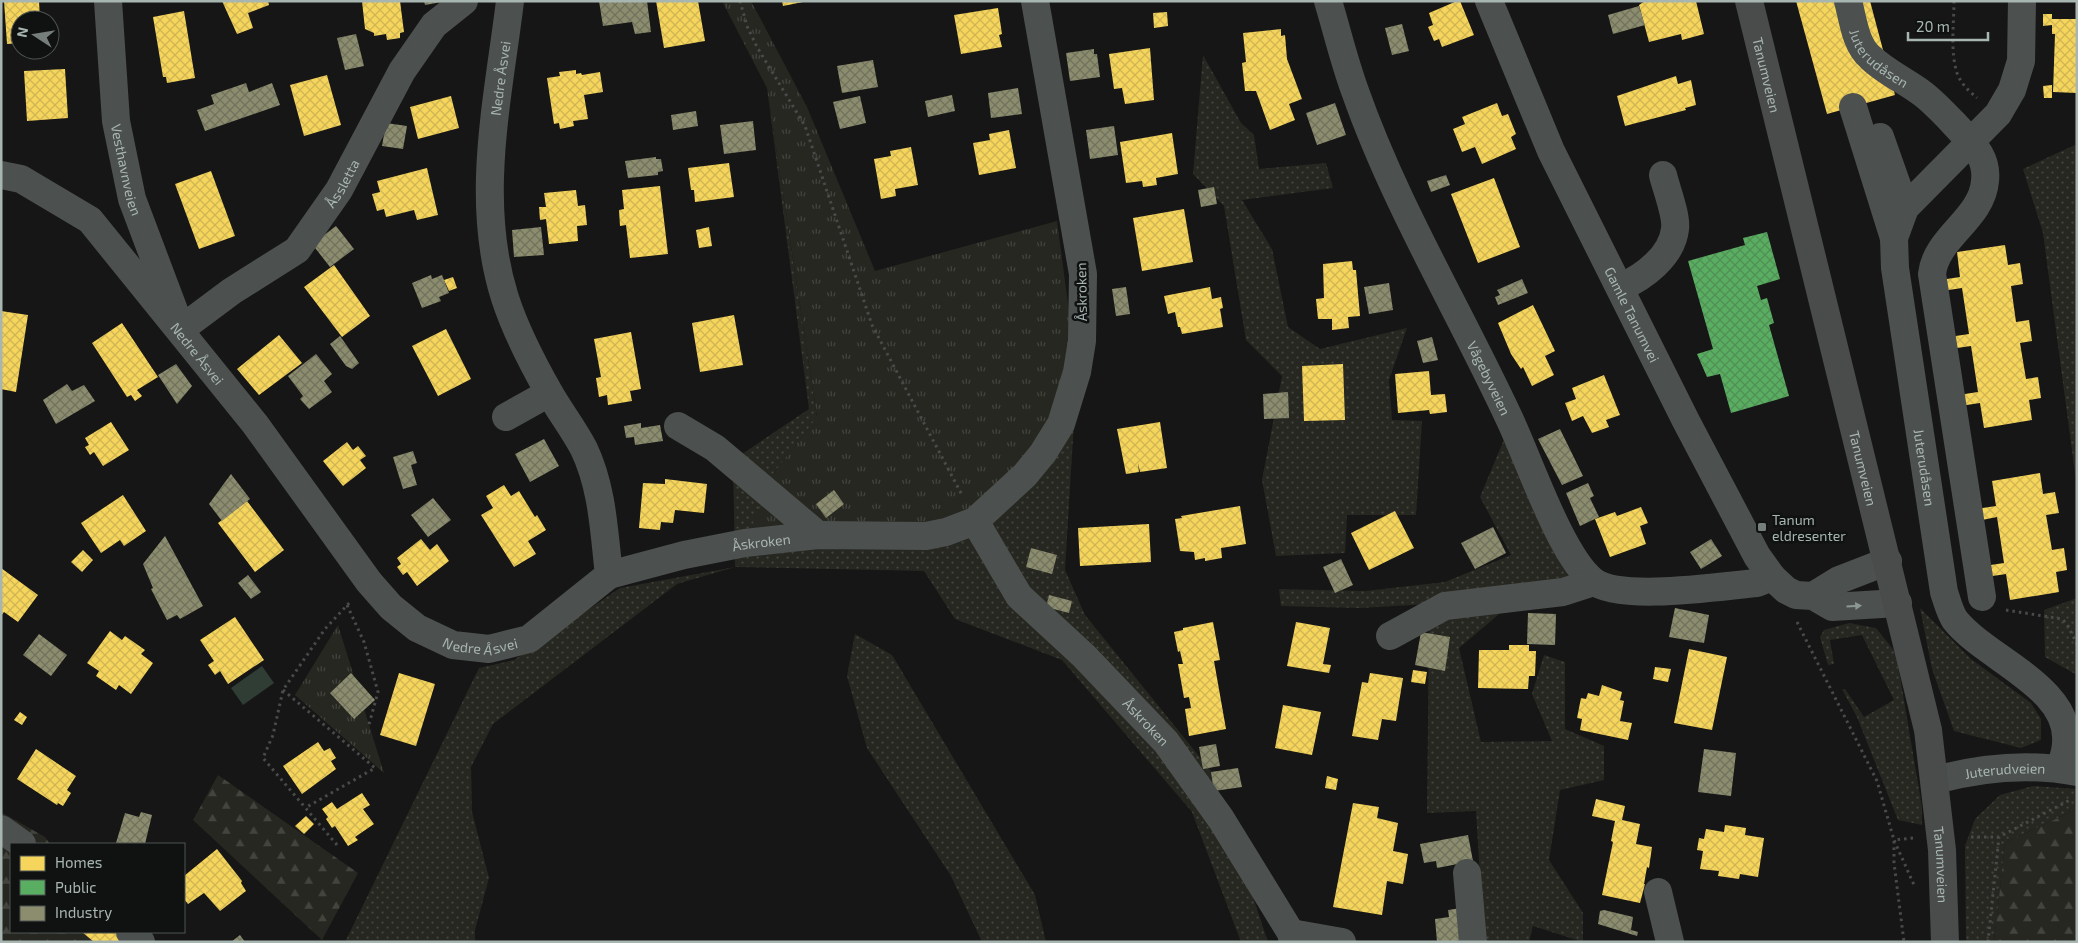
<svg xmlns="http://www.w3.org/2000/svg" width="2078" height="943" viewBox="0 0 2078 943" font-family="'Exo 2',sans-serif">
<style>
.grass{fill:url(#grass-dots)}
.forest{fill:url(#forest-firs)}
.park{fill:url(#park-tufts)}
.water{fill:#2f3d35}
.homes{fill:url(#homes-cross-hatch)}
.public{fill:url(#public-cross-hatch)}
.industry{fill:url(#industry-cross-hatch)}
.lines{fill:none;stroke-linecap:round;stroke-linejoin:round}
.path{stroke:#484b4a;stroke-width:3;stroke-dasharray:2.5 4;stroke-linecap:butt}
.minor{stroke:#4c504f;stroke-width:28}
.major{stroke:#494c4b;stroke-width:28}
.oneway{fill:#8c9794}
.poi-dot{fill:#757e7b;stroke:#101212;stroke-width:2}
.labels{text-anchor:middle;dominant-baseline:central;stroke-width:5;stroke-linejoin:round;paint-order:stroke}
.street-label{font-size:14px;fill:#a8b6b2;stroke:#101212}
.poi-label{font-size:14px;fill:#a8b6b2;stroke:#101212;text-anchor:start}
</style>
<defs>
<pattern id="grass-dots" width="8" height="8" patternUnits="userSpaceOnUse" patternTransform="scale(1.25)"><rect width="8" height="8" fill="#262720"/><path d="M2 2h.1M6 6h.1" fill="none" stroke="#43443e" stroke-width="1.8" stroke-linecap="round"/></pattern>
<pattern id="forest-firs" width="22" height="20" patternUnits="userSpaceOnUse" patternTransform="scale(1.25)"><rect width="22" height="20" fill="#262720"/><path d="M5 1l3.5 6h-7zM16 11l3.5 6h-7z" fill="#43443e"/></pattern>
<pattern id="park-tufts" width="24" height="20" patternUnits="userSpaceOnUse" patternTransform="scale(1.25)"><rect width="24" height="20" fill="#262720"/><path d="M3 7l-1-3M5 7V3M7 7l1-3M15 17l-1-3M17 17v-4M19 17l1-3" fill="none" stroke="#43443e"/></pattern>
<pattern id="homes-cross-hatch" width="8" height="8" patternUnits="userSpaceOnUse" patternTransform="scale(1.25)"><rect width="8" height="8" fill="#f6d55c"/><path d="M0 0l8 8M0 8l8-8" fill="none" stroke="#cfb554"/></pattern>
<pattern id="public-cross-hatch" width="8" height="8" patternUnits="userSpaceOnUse" patternTransform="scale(1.25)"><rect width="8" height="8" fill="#5aae61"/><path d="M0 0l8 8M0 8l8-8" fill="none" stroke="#509056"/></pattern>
<pattern id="industry-cross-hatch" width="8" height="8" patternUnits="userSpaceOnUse" patternTransform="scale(1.25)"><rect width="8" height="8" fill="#8c8c6e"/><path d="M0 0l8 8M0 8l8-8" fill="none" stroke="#71725d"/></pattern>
</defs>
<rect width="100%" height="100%" fill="#161616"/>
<path class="grass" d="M1203,55L1241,123L1254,135L1259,169L1326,163L1333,188L1242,200L1272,249L1288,327L1320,349L1407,328L1389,380L1392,420L1422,421L1416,515H1347L1345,553L1276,556L1262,480L1282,376L1246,340L1224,206L1193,174Z
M767,88L817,418L773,474L1077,372L1065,570L1085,615L1211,771L1268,942H1241L1192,812L1062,660L955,619L924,571L735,567L677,584L493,724L471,767L472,812L489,878L475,930V942H345L479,668L514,660L620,588L735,567L733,460L809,409Z
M2077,144V488L2043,233L2023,169Z
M1505,437L1573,577L1429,604L1360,608L1281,606L1279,589L1365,591L1445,582L1511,555L1480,497Z
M2077,598V675L2045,657L2044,610Z
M1920,608L1971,659L2031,703L2041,719V740L2021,748L1954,731L1932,669Z
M1505,609L1459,648L1481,742L1552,741L1532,694L1544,655L1565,662V729L1604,746V780L1560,790L1549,860L1583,913V942L1533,926L1529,942H1484L1476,811L1427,813L1429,630L1457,613Z
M1849,623L1876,628L1896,653L1922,807V825L1898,820L1857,717L1842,689H1845L1864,717L1894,700L1862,635L1830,640L1834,664L1828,665L1820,637L1824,630Z
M855,634L892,655L1035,895L1046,942H982L951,876L867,748L847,676Z
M2033,786L2077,789V809L2005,843L1994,942H1966L1965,846L1975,819L2000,795Z"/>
<path class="forest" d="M218,775L358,873L322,940L193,820Z
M2077,809V942H1994L2005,843Z
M1,812L45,837L50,844H11V932H117L125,942H1Z"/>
<path class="park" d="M722,1H751L807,107L875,271L1057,221L1077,372L1043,453L975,521L745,543L773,474L817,417L767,88Z
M338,625L384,773L295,695Z"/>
<path class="water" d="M262,666L274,683L243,705L231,688Z"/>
<path class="homes" d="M4,1H39L40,20H20V43L7,44Z
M222,1H268L269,5L248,13L253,28L237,34Z
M362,1H400L404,32L400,33V38L387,40L386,34L374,36V33L365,29Z
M656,1H698L705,41L664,48Z
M782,1H803V2L783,6Z
M1457,1H1460L1474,35L1442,47L1439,39L1434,41L1428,27L1433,25L1429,13Z
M1645,1H1696L1704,34L1682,40L1681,34L1649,42L1639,5Z
M1796,1H1870L1895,95L1827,114Z
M998,8L1002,34L999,35L1002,47L961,54L954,15Z
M184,11L195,78L167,83L166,77H163L153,17Z
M1167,12L1168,26L1154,28L1153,13Z
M2043,14H2052V19H2077V93L2053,92L2055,34H2052V25L2043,26Z
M1281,29V36L1285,35L1287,59L1302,99L1289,104L1295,120L1270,130L1256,91H1245L1242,63L1246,62L1243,33Z
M1150,48L1154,100L1125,104L1122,88L1114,89L1109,54Z
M65,69L68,118L27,121L24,71Z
M576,70V74L581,73L582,75L600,72L603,92L584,95L588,119L573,121L574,126L560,129L559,123L554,124L547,78L560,76L559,72Z
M327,75L341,125L304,136L290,85Z
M1676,76L1678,84L1691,80L1696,105L1685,108L1686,110L1625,126L1617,96Z
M2052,85V98H2044L2043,86Z
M451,96L459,128L418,139L410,107Z
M1497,103L1502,116L1508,114L1516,134L1511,137L1516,149L1482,164L1475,147L1462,152L1453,129L1465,124L1462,117Z
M1009,130L1016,168L979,175L973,143L990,140L989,134Z
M1172,133L1178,174L1156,178L1157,185L1143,187L1142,181L1126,183L1120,142Z
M911,147L918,185L895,189L896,196L881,199L874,159L891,156L890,151Z
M729,163L734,197L695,202L694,190H691L688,168Z
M427,168L438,215L417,220L414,210L386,217L384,209L377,211L372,194L380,192L377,181Z
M211,171L235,236L199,249L175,184Z
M1494,178L1520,247L1478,263L1451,194Z
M660,186L668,254L630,258L626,225L620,226L619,210L624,209L622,190Z
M576,190L578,206L585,205L587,225L577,226L578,241L549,244L546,219L540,220L539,207H546L544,193Z
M1184,209L1193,262L1142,271L1133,218Z
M709,227L712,246L699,248L696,230Z
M2005,245L2008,265L2020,263L2023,284L2011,286L2016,322L2029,320L2032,341L2020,343L2026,379L2038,377L2041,398L2029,400L2032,420L1984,428L1980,403L1960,406L1958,395L1978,392L1971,346L1950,349L1949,337L1969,334L1962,288L1942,291L1940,280L1960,277L1957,252Z
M1352,261L1353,270H1356L1360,316L1348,317L1349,328L1332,330V319H1318L1316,299L1324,298L1323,264Z
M334,265L370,316L342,337L304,287Z
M453,277L457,288L449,291L444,280Z
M1210,287L1212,299L1221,297L1223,308L1220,309L1223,327L1182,334L1180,327H1178L1175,312L1168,314L1164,296Z
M1533,305L1555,351L1545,356L1554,375L1532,386L1523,367L1521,369L1511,354L1498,323Z
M1,311L28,315L16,392L1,389Z
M734,315L743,365L700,372L692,323Z
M122,323L158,377L137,390L142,396L135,401L131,395L127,397L92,343Z
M446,329L471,379L438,396L412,346Z
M631,332L641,389L630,391L632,401L608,405L607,395L599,397L596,378L601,377L594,339Z
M279,335L302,363L259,395L237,369Z
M1343,364L1345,420L1304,421L1302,366Z
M1429,371L1431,395L1445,394L1447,412L1430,414L1429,410L1398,413L1395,374Z
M1604,375L1620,415L1606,420L1609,427L1592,433L1583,416L1572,421L1565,403L1576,399L1572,388Z
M111,422L129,450L103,466L94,452L90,455L85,447L89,445L85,438Z
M1160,422L1167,468L1140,472L1138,463L1139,472L1126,474L1117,429Z
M347,442L353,450L358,446L366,456L360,460L366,468L343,486L323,461Z
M2040,473L2043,494L2055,492L2059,513L2046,515L2052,550L2064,548L2067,570L2056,572L2059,592L2010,600L2006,574L1986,577L1984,566L2004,563L1997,517L1977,521L1976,509L1996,506L1992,481Z
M665,479L707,484L704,513L675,510L673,523L661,522L660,530L639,528L643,483L665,484Z
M504,485L511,496L519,491L535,517L537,515L546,530L528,541L536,554L514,567L481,515L493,508L486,496Z
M123,495L146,531L124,546L120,540L101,553L81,523Z
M247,501L284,550L255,572L218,523Z
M1240,506L1246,544L1221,548L1222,558L1205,561V558L1195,560L1194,552L1180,551L1175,519L1182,518L1181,516Z
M1641,507L1648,523L1640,526L1646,544L1610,557L1595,519L1615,512L1617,516Z
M1395,511L1414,548L1369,570L1351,533Z
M1149,524L1151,562L1080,566L1078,528Z
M421,539L430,550L437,544L449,561L417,586L407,572L403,575L397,567L401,564L397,558Z
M83,550L93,560L82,572L71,562Z
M1,568L38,595L18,622L4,612L1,616Z
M235,617L264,660L228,684L220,671L215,675L208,665L214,661L200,640Z
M1213,622L1220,660L1214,661L1226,729L1189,736L1185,709L1191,708L1189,697L1184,698L1178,664H1183L1180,651L1178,652L1174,632L1183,630V628Z
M1296,622L1330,628L1323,664L1331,665L1329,673L1287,666Z
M110,631L122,640L125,636L145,650L141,654L153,663L131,694L119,685L116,690L96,676L99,671L87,663Z
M1509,645H1529V651H1536L1535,676H1529L1528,689L1478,688L1479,650H1509Z
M1689,649L1727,657L1712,730L1674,723Z
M1655,667L1671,669L1668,682L1653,679Z
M1413,670L1427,672L1425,684L1411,682Z
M399,673L435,684L416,746L380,735Z
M1370,673L1403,678L1396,721L1382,719L1378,740L1352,736L1362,682L1368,683Z
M1602,685L1622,692L1620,700L1624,701L1620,721L1632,723L1628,740L1580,730L1582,719L1577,718L1581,698L1586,699L1588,693L1599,696Z
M1283,705L1321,712L1312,755L1275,748Z
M20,712L27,717L22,725L14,720Z
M318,742L324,751L330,748L336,758L331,761L336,769L302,794L283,766Z
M36,749L76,776L67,790L71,793L63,806L58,803L57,805L17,779Z
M1327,776L1338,779L1336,790L1325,788Z
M362,793L370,805L363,809L374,824L355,837L358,840L348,846L335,826L332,828L326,819L328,817L322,809L332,802L337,809Z
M1596,799L1625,806L1622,820L1640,824L1636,844L1652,847L1649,868L1647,867L1644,884H1645L1640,903L1602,895L1613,842L1611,841L1615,821L1592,816Z
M1353,803L1379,807L1377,818L1398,823L1393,851L1408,854L1403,884L1387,881L1382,915L1333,907Z
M306,816L314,824L304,834L295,826Z
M1725,825L1746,828L1745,835L1764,838L1758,877L1740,874L1739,879L1718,876L1719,871L1700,869L1703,851L1697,850L1699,838L1704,839L1706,829L1724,832Z
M217,849L242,881L241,883L246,891L220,911L204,893L188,904L184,899V876Z
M82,932H120L122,942H94Z"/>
<path class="public" d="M1767,232L1780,279L1757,286L1761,300L1767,298L1774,323L1769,325L1789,396L1731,413L1720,374L1707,377L1697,354L1713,349L1688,261L1745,245L1743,238Z"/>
<path class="industry" d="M424,1H442V2L425,5Z
M599,1H647L651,32L635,34L632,22L603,26Z
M1639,6L1645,25L1613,34L1608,15Z
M1402,24L1409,51L1392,55L1385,28Z
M356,34L364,66L345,70L337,38Z
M1094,49V54H1097L1100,77L1070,81L1066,53Z
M873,60L878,87L842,93L837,66Z
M246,83L249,92L272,83L280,105L205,131L197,110L214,104L211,95Z
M1018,88L1022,114L991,118L988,93Z
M952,95L955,111L928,117L925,101Z
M860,96L866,123L840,129L833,102Z
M1335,103L1346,135L1317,145L1306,113Z
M696,111L698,126L673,130L671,115Z
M753,121L756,150L724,154L720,125Z
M386,123L407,126L403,149L382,146Z
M1114,126L1118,155L1090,159L1086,130Z
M656,157V159H661L663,171L658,172V175L628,178L625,161Z
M1446,175L1450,185L1431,192L1427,181Z
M1214,187L1217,204L1201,207L1198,190Z
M336,226L354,249L330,267L312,244Z
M541,227L544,255L514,257L512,230Z
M431,275L432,279L442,275L449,293L439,297L441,301L422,308L412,283Z
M1522,279L1528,293L1498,305L1495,297L1500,295L1497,290Z
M1389,283L1393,310L1369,314L1364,287Z
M1126,287L1130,314L1116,316L1112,289Z
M340,336L359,363L352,369L346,366L330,344Z
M1432,337L1438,360L1423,363L1417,341Z
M316,354L332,374L324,381L332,392L309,409L300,399L303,396L288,376Z
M176,364L192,386L177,404L158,375Z
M67,384L72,391L84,385L95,401L56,424L43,400Z
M1288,392L1289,418L1264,419L1263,394Z
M641,423V428L660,425L663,441L635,445L634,437L626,438L624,426Z
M1560,429L1583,476L1562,485L1538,439Z
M544,439L559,466L530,482L515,454Z
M413,451L417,463L411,465L417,485L403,489L393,457Z
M231,474L250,499L222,521L209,504Z
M1588,483L1594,496L1590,498L1599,517L1580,526L1566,493Z
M834,490L844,504L826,518L816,504Z
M433,498L451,520L428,537L411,515Z
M1493,527L1506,553L1475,569L1461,543Z
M165,536L203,606L180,619L177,615L167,620L151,589L153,588L143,564Z
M1711,539L1722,556L1701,569L1690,552Z
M1031,548L1057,555L1052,574L1026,567Z
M1341,559L1353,585L1335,593L1323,567Z
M248,575L261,592L251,599L238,583Z
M1049,595L1072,601L1069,613L1046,607Z
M1675,608L1709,615L1704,643L1669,637Z
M1528,613L1556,614L1555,645L1527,644Z
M1421,632L1450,637L1445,671L1415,665Z
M39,634L67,655L51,676L23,655Z
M351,673L375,700L354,719L330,693Z
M1216,744L1220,766L1203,769L1199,747Z
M1704,749L1736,753L1731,796L1698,792Z
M1238,768L1242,787L1214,791L1211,772Z
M141,812L152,815L145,844L116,843L125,813L139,817Z
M1468,835L1473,861L1437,868L1436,861L1424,863L1420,844Z
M1468,907L1472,940L1437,942L1435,919L1449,917L1448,910Z
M1604,910L1633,917L1631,930L1638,932L1637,936L1598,924L1600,911Z
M240,935L245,942H231Z"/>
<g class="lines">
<path class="path" d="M740,1L747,26L757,47L805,126L872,325L962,495
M1954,1C1954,24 1950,51 1957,73C1961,84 1969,91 1977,98
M347,605L364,642L378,692L368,728
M2006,610L2062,619L2067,624L2077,644
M1797,622L1877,781L1894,840V863L1904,942
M283,690L375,768L305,808
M1971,837H1999L2072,799
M1913,838L1894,840L1914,885
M337,845L263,758L273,735L283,690L325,629L351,601
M1988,942L1999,837"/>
<g class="minor">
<path id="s1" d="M108,1L116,121L132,199L181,329L232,291L297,250L339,190L402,71L434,25L464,1"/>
<path id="s2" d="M1328,1C1337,31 1344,61 1355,91C1395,205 1459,310 1510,420C1529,460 1561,556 1593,581C1620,602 1722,586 1757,583L1772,577"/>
<path id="s3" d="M1489,1L1551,151L1686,421L1757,556L1772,577L1786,590L1796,595L1813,596L1832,607L1898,603"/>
<path id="s4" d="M1848,1C1853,19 1855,44 1870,57C1885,72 1906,81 1923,94C1936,104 1972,141 1980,155C1984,162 1986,172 1985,181C1982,219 1936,237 1932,274L1982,597"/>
<path id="s5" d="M2022,1L2021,61L2012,90L1998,114L1905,208L1894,238L1895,268L1944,592C1947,601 1950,613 1955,620C1986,659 2071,687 2066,743C2066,752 2062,761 2060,769"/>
<path d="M1853,107L1894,238"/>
<path d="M1880,137L1905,208"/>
<path id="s6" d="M1,175L21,179L90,220L255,424L369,582L391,607L417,628L453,645L489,649L529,639L609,575C604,533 603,489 584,449C574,430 561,413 550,394C534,366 515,329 505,298C474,201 498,100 510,1"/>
<path d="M1621,287C1644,277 1672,256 1675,229C1677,216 1666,188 1663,175"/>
<path d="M506,417L549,393"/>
<path d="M678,426L715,448L818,535"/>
<path id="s7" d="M975,521L1019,596L1084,656L1166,742L1221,819L1291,933L1293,942"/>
<path id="s8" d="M609,575L684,555L745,543L818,535L926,536L946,532L975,521L1025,475L1043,453L1061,424L1077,372L1082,341L1083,274L1035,1"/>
<path d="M1813,596L1839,580L1888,561"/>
<path d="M1390,636L1445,606L1563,592L1594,582"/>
<path id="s9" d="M1935,780C1980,768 2030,763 2077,772"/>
<path d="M1,829L22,844"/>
<path d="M1467,873L1473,942"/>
<path d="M1658,892L1670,942"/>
<path d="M130,932L141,942"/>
<path d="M1291,933L1342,942"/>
</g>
<path class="major" id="s10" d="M1749,1L1928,730L1942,850L1945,942"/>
</g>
<defs><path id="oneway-solid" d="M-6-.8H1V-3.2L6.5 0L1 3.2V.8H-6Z" transform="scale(1.25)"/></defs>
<use class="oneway" href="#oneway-solid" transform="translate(1854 606) rotate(-4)"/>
<rect class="poi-dot" x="1757" y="522" width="10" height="10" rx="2.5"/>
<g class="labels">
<g class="street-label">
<text stroke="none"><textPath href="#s4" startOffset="68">Juterudåsen</textPath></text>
<text stroke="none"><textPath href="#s10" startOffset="76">Tanumveien</textPath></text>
<text stroke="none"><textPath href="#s6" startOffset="1366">Nedre Åsvei</textPath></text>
<text stroke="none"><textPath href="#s1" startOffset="170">Vesthavnveien</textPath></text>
<text stroke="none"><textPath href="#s1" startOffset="560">Åssletta</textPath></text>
<text transform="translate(1081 292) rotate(-91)">Åskroken</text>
<text stroke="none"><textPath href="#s3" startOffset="345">Gamle Tanumvei</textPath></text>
<text stroke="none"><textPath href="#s6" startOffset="272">Nedre Åsvei</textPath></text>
<text stroke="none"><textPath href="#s2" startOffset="411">Vågebyveien</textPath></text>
<text stroke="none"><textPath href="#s5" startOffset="514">Juterudåsen</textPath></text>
<text stroke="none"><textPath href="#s10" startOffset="481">Tanumveien</textPath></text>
<text stroke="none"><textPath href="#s8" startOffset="156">Åskroken</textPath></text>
<text stroke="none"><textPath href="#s6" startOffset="692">Nedre Åsvei</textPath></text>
<text stroke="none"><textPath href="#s7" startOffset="266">Åskroken</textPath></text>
<text stroke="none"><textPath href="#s9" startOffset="71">Juterudveien</textPath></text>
<text stroke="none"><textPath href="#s10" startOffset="886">Tanumveien</textPath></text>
</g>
<g class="poi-label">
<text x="1772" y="519">Tanum<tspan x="1772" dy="16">eldresenter</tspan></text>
</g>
</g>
<rect width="2078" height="943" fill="none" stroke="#a8b6b2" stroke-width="5"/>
<rect x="10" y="843" width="175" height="90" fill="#101212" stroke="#4d5452"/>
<rect x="20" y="856" width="25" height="15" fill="#f6d55c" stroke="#4d5452"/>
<text x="55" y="868" font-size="15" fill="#a8b6b2">Homes</text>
<rect x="20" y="880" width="25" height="15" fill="#5aae61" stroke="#4d5452"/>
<text x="55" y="893" font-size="15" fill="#a8b6b2">Public</text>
<rect x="20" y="906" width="25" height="15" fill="#8c8c6e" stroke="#4d5452"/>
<text x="55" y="918" font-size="15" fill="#a8b6b2">Industry</text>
<g transform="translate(35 35) rotate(282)"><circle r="24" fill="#101212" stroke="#4d5452"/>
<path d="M0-4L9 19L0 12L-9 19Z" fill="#757e7b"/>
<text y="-8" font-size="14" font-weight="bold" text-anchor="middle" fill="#a8b6b2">N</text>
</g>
<path d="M1908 32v8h80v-8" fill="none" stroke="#a8b6b2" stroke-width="2.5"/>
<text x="1916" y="32" font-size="15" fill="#a8b6b2" stroke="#101212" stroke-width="4" paint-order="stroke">20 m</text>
</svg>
